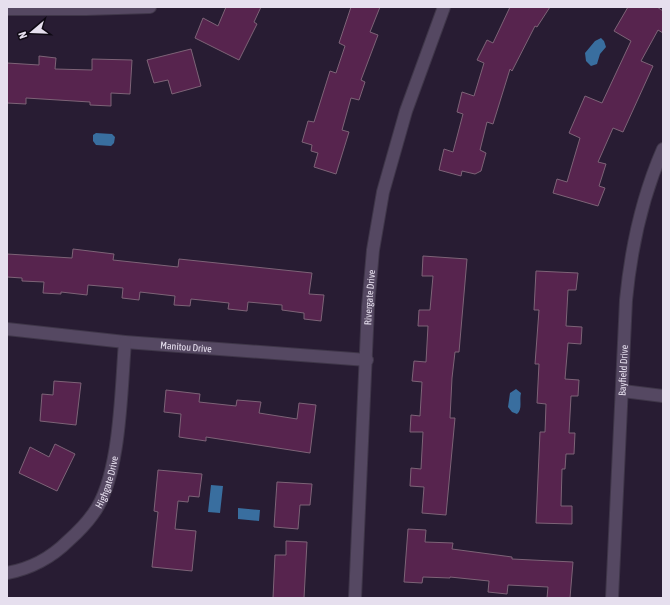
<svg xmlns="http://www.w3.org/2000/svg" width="670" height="605" viewBox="0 0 670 605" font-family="'Asap Condensed',sans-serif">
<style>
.water{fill:#396e9f}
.building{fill:#57244e;stroke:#7d6377}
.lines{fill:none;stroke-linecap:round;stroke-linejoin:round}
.minor-casing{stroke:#3f3649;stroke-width:14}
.minor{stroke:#554862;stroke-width:12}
.labels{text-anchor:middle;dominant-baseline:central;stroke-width:4;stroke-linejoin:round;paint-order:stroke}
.street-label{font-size:10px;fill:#e6dfee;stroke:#0e0913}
</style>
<rect width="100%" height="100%" fill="#281c33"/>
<path class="water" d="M601,38L604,41L606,47L600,54L597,64L591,66L586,61L585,53L595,41Z
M96,133L112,134L115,137L114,143L111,146L96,145L93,141V135Z
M516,389L521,393C519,400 523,409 517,414L512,412L508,407L510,393Z
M211,485L223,486L220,513L208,512Z
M238,508L260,510L259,521L238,519Z"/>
<path class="building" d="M226,7H261L254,22L257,24L239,60L195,38L203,18L218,26Z
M351,7H380L370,32L378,35L361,80L365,82L359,100L351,98L342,130L349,132L336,174L314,167L318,153L311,151L312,145L302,142L308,121L314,122L330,71L336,73L345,46L339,43Z
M510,7H550L537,27L535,26L512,71L510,69L493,124L487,122L480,150L486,153L481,171L475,174L462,171L461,176L439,170L444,149L453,152L463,114L457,112L462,92L474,96L484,63L477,60L487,40L493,43Z
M628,7H657L663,11V33L658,30L641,61L653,66L623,132L613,128L598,162L606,164L599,186L605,188L598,206L553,193L557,179L567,182L580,138L569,133L585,96L602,103L631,41L614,31Z
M191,49L201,86L172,94L168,80L154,83L147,60Z
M39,56L56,58L55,69L92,70V59L132,60L130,94L111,93V106L90,105V102L26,98V104L7,103V63L39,65Z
M73,249L114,254L113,260L178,267L179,259L312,273L309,294L324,295L321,321L304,319V313L282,310V305L248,302L247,311L228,309L229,303L191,299L190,306L174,305L175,296L140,292L139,300L122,298L123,288L88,285L87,295L61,292V294L43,293L44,282L22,281V278L7,277V254L72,258Z
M423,256L467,259L459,352H455L452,378L450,418H455L446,515L422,513L424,487L410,486L411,468L421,469L423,432H410L411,415L420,416L422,382L412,381L414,361L426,362L428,326H418L419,310H430L433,276H422Z
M536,271L578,273L576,290H568L566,326L582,327L581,344L568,343L565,379L579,380L578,396H571L569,433H575L574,454H566L565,469H562L561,506H572V524L536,523L540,432H545L546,404L537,403L539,364H535L539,310H534Z
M54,381L81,383L76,425L40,421L42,394L53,395Z
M166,390L200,394L199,402L236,406L237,400L261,402L259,413L297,419L299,403L316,405L310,453L206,437V441L179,437L181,414L164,412Z
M55,444L75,454L57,491L19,473L30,447L49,457Z
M158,470L202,474L199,497L189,496L188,502L178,501L175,529L196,531L192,571L152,567L158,512L154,511Z
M277,482L312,484L310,505H300L298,529L274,527Z
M408,529L426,530L425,542L453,543L452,549L512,557V559L573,562L570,598H547L548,587L508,585L507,594L488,592L489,581L450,577V578L423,577L422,583L404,582Z
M286,541L307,542L304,598H273L275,555H286Z"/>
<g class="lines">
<g class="minor-casing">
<g id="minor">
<path d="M7,9H86L150,7"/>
<path id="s1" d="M7,329L125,342L367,360"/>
<path d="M623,391L663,396"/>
<path id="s2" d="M7,573C30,569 52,557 68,541C77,533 86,524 93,514C121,477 121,388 125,342"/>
<path id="s3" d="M355,598L368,307L373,250L383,192L406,111L444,7"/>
<path id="s4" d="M612,598L626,300C631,248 642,197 663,149"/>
</g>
</g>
<use href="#minor" class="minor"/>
</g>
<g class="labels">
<g class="street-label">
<text stroke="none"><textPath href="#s3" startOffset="301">Rivergate Drive</textPath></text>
<text stroke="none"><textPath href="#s1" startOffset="180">Manitou Drive</textPath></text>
<text stroke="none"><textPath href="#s4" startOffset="228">Bayfield Drive</textPath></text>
<text stroke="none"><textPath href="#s2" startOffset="142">Highgate Drive</textPath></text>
</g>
</g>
<rect width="670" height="605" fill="none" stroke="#e6dfee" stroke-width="16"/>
<g transform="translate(32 32) rotate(251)" stroke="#0e0913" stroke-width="3" paint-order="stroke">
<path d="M0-3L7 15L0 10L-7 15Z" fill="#e6dfee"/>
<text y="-6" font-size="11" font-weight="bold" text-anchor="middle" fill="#e6dfee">N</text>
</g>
</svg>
